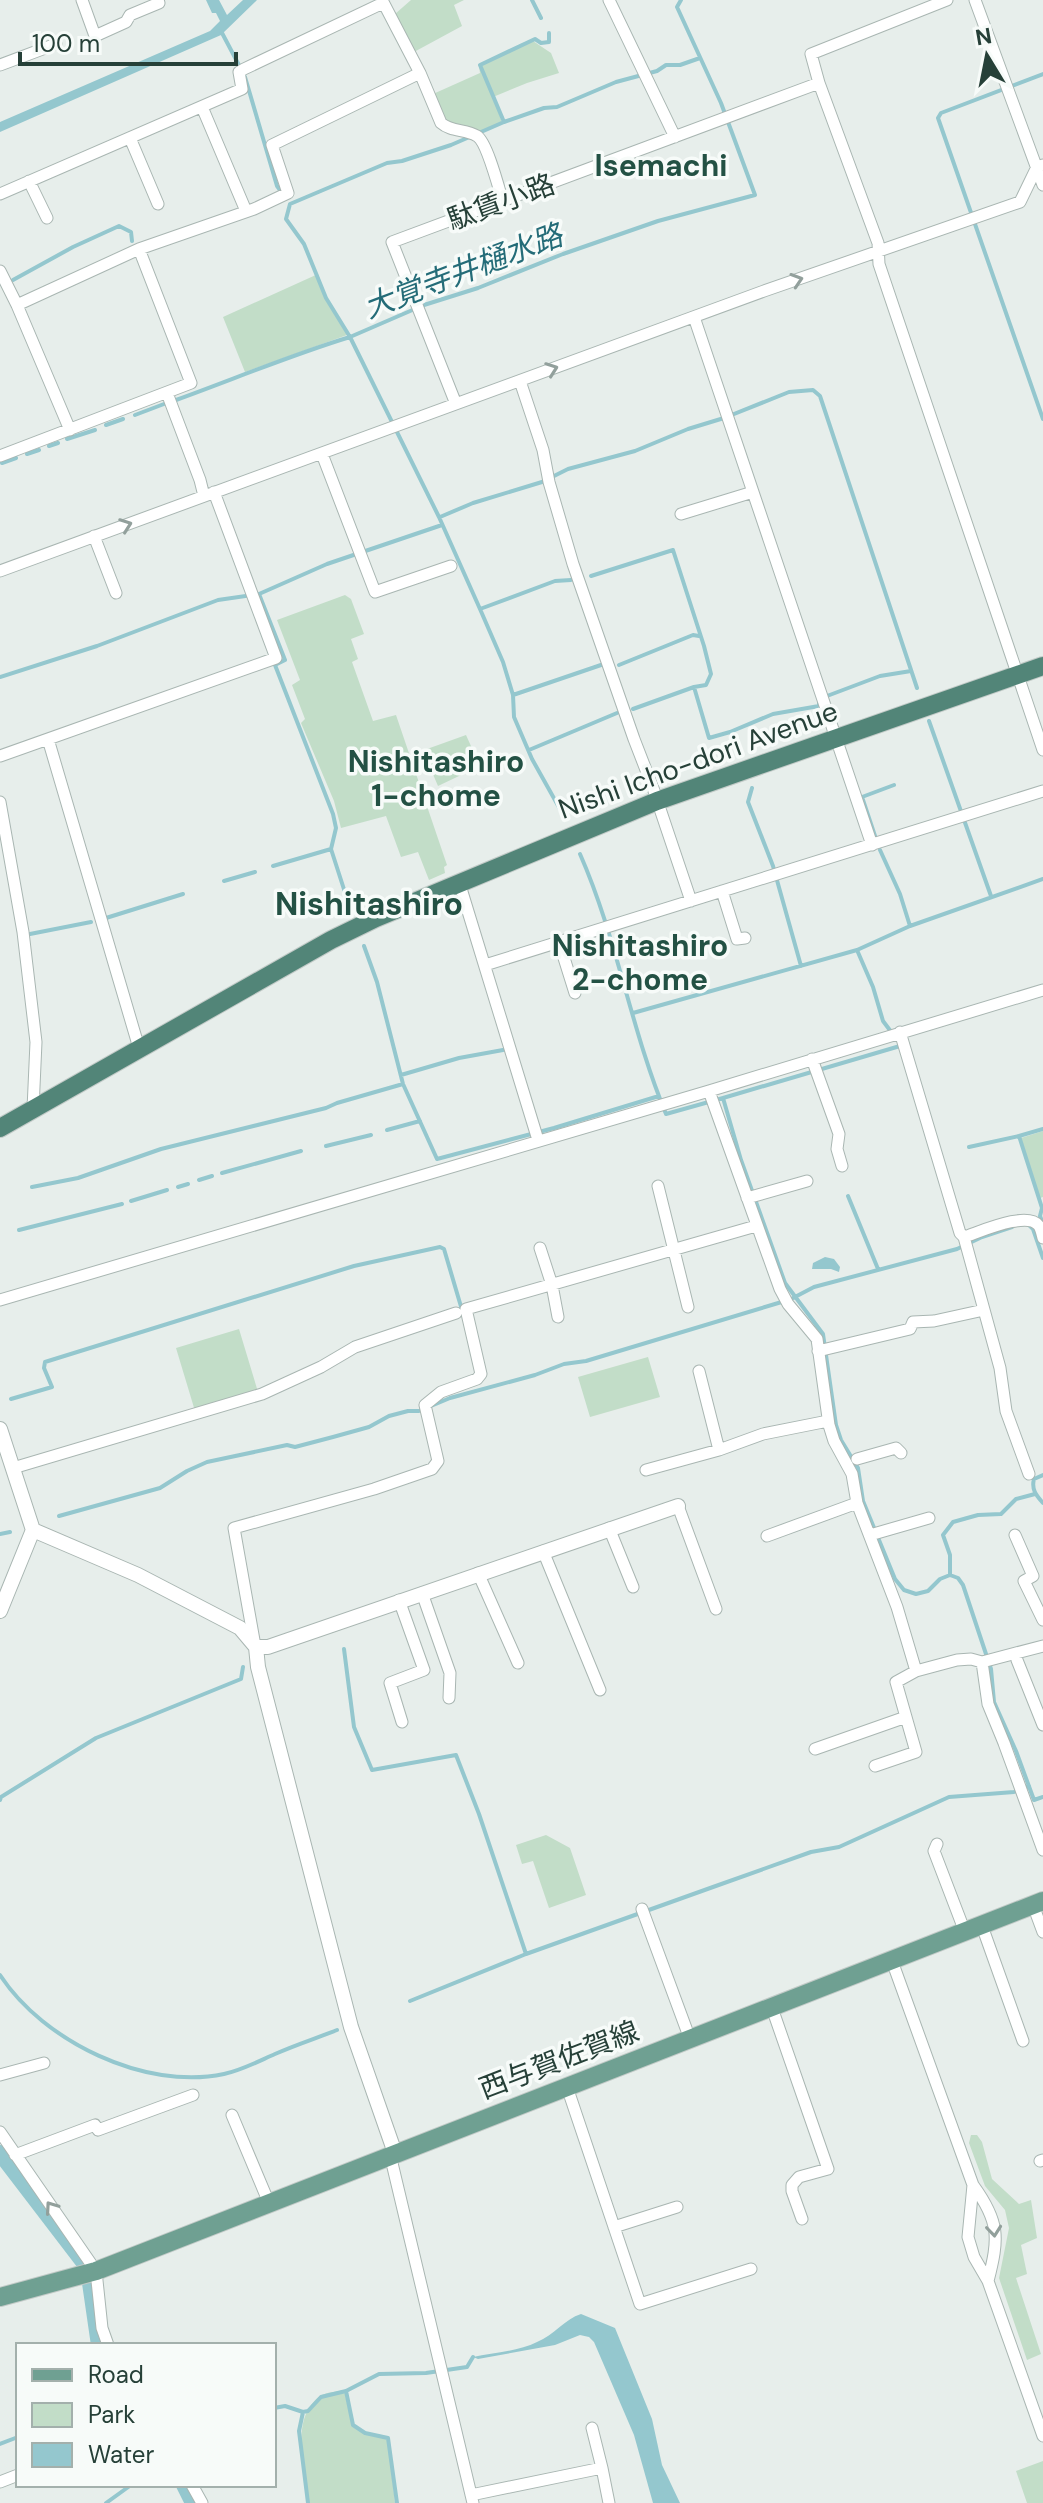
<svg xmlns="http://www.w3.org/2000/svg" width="1043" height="2503" viewBox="0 0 1043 2503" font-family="'DM Sans','Noto Sans JP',sans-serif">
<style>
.green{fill:#c2ddc8}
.water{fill:#94c7ce}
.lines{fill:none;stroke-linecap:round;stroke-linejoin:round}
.stream{stroke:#94c7ce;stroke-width:4}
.canal{stroke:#94c7ce;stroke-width:16}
.minor-casing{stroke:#a9b6b2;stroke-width:13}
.tertiary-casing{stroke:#a9b6b2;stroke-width:16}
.primary-casing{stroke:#c2cac7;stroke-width:20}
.trunk-casing{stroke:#c2cac7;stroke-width:20}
.minor{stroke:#fff;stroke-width:11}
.tertiary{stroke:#fff;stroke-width:14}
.primary{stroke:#6fa092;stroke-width:18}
.trunk{stroke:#528578;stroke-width:18}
.oneway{stroke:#92a09c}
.labels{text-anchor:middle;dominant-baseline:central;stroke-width:7;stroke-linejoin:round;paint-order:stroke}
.street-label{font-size:28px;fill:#264038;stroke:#f7fbf9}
.neighbourhood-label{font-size:30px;font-weight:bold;fill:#235144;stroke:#f7fbf9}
.water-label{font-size:30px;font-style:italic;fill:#246c78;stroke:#f7fbf9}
.quarter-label{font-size:32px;font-weight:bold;fill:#235144;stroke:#f7fbf9}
</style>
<rect width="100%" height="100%" fill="#e7eeeb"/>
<path class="green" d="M411,0H464L454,5L462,26L414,52L395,14Z
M533,41L551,53L559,73L527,83L493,97L502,122L482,131L445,122L433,94L480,73L479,66Z
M318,274L329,304L347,335L245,372L223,317Z
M345,595L351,599L364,634L351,639L358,659L352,662L373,721L396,715L447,865L444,867L445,873L429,880L418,852L401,857L386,816L341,828L334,801L301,723L305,719L292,685L300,680L277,620Z
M466,735L480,766L438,786L426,758L427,749Z
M1043,1131V1197L1040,1198L1021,1138Z
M239,1329L258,1392L195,1411L176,1348Z
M648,1357L660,1397L590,1417L578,1377Z
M546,1835L570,1848L586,1895L549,1908L533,1861L522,1864L516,1845Z
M971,2135H977L982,2142L992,2179L1019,2204L1031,2200L1037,2238L1021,2245L1027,2274L1016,2278L1041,2354L1027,2360L999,2278L1009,2228L1005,2210L985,2186L969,2143Z
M344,2390L352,2425L365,2434L388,2439L395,2503H309C305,2470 289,2419 320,2396C326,2392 337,2392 344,2390Z
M1043,2461V2503H1027L1016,2471Z"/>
<path class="water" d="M206,0H219L227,15L243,0H257L221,35L0,132V122L210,31L220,21L216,13H212Z
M825,1257L834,1259L840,1267L839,1272L831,1269H812L813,1263Z
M581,2314L615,2328L652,2419L662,2465L680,2503H653L634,2435L594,2342L589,2337L580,2335L555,2345L478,2359L473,2357C493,2353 519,2351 537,2342C554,2335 565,2319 581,2314Z"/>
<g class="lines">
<path class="stream" d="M532,0L541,18
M221,31L241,69
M1043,74L941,113L938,118L1043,419
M245,77L277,186L283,194
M504,122L480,65L535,39L541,43L549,42V33
M13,280L73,247L119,226L131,232L132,241
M176,400C234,379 291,355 350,337L326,298L304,244L286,219L290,204L387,163L402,161L451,145L504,122L544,108L557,107L616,82L657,71L666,65H680L700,58
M135,415L164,404
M106,425L123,419
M67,439L95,430
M49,446L58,443
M27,454L39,450
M2,463L16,458
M440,517L473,503L542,482L568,469L635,451L688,429L724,418L789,392L813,390L820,396L917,688
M591,576L673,550L704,646L711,674L706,685L694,687L709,738L730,732L738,752
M259,594L285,660L275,665L333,814L336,828L331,849L350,908
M480,609L555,581L571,580
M619,665L693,635L699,636
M0,677L97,646L218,600L259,594L327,564L442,525
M513,695L601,665
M827,696L880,676L911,671
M633,709L694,687
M929,721L991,896
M730,732L773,714L819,706V703
M529,750L617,713
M752,788L748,802L773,866L801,966
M565,818L532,759L514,717L513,695L503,662L480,609L439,517L350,337L424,305L478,288L563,254L658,221L755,195L721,103L677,7L681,0
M876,839L862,797L894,785
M880,850L900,894L910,926
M580,854C617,938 631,1030 666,1114L723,1098L741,1160L785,1283L823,1334L836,1425L841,1440L858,1468L863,1501L895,1579L904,1590L916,1594L928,1591L940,1579L950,1575L958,1578L963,1585L991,1669L994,1702L1016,1751L1034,1800L1043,1797
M273,866L331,849
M224,881L255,872
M106,918L183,894
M30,934L91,922
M364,946L377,982L403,1084L437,1159L554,1128L659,1096
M857,950L873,987L883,1021L892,1033
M633,1013L857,950L910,926L1043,879
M401,1075L459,1058L503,1050
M723,1098L900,1046
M1043,1129L1019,1136L1042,1208L1040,1216L1043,1224
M387,1130L420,1121
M326,1146L371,1135
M969,1147L1019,1136
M222,1173L301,1151
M199,1180L212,1176
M32,1187L78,1178L161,1149L326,1108L337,1103L403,1084
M178,1187L188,1184
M848,1196L878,1269
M131,1201L167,1190
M1029,1225L1033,1229L1043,1258
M19,1230L122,1204
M793,1298L814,1287L957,1249L982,1237L1012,1227
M11,1399L52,1387L44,1368L45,1362L354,1266L440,1247L444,1249L462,1310
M1043,1475L1034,1479C1031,1490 1037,1496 1043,1503
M59,1516L160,1488L187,1471L207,1462L287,1445L295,1447L333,1437L369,1427L389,1416L408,1411H419L450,1398L535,1375L564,1364L586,1361L785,1301
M0,1534L10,1532
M950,1575V1555L943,1535L953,1522L978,1515L1001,1514L1016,1499L1035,1494
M344,1649L354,1727L372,1770L456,1755L479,1814L526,1954
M0,1800L1,1797L96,1738L241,1679L243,1667
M0,1975C43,2041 145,2091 224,2074C242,2070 257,2062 275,2054C295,2045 317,2038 337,2030
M410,2001L526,1954L713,1887L811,1852L839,1847L949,1797L1014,1792L1029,1786
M346,2391L353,2425L365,2433L388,2438L397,2503
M274,2408L285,2406L303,2412L308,2411L321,2397L346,2391L379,2374L426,2373L467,2367L473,2357
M303,2412L299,2431L308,2503
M0,2444L18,2437
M106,2503L131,2485"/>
<path class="canal" d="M0,2153L84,2263L90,2283L99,2345
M184,2485L193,2503"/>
<g class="minor-casing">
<path id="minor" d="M82,0L95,36L126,22L130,15L159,3L158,0
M382,0L420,73L441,123C451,132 466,129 477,136C487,142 499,189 503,202
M609,0L675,137
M947,0L811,54L819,83L878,243L879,264L1043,750
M975,0L1043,185
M0,65L56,44
M202,107L246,211
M130,138L158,204
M29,181L47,218
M0,194L242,89L239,72L244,69L383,3
M0,271L17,305L70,430
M17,305L139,249L254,209L288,193L272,145L420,73
M694,317L872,845
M520,381L543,450L549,482L573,564L634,739L653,788L691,901
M167,393L200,480L204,496
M456,404L392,242L819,83
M322,454L375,592L451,566
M0,456L191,383L139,249
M681,514L753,492
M94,536L116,593
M0,571L764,291L1020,202L1037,167L1043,165
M48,739L139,1048
M0,756L276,658L214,492
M0,802L23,932L36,1042L33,1109
M459,882L538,1140
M722,891L737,939L745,938
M559,942L575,993
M485,965L1043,791
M900,1032L960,1233L964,1237C980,1232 1028,1210 1039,1226C1041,1229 1042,1234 1043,1238
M812,1059L839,1134L837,1149L842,1166
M709,1091L780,1289L788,1304L817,1339L829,1425L834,1441L852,1474L857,1503L897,1607L916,1671
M658,1186L688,1307
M747,1198L807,1181
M964,1237L1000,1368L1006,1411L1029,1474
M540,1248L552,1285L558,1317
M0,1300L709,1091L1043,990
M818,1351L910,1329L913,1322L934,1321L984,1310
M699,1371L719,1450
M857,1459L896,1448L901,1453
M13,1468L262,1394L321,1367L355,1347L456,1313
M646,1470L719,1450L763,1434L828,1421
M678,1506L716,1609
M609,1528L633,1587
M870,1535L929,1518
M1015,1535L1033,1576L1024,1581L1043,1620
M767,1536L857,1503
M543,1551L600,1690
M478,1573L518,1663
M422,1593L450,1673L449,1698
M399,1600L424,1670L390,1683L402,1722
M255,1646L234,1528L374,1489L432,1469L438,1461L425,1405L441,1392L477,1379L481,1374L466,1309L756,1226
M1017,1660L1043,1725
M982,1662L988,1704L1004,1743L1043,1850
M815,1749L906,1717L896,1682L916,1671L957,1660L971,1659L982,1662L1043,1646
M875,1766L916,1752L906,1717
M937,1844L934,1851L965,1932
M1033,1905L1043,1932
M642,1909L690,2039
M982,1926L1023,2041
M892,1961L973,2185C1000,2222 999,2238 988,2281
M772,2008L828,2169L799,2177L792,2185V2191L802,2219
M0,2075L44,2063
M567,2087L640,2304L751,2269
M232,2115L269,2203
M0,2132L96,2271L102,2328L108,2345
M395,2153L392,2163L473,2503
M15,2155L95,2125L98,2130L193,2095
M1040,2161L1043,2160
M973,2185L968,2237L974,2257L988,2281L1043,2436
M614,2227L677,2207
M592,2428L602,2468
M0,2482L18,2475
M192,2485L202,2503
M471,2495L602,2468L609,2503"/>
</g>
<g class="tertiary-casing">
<path id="tertiary" d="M0,1429L33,1530L0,1611
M33,1530L138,1575L240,1628L256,1647H268L678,1506
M256,1647L258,1667L351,2027L395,2153"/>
</g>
<g class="primary-casing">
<path id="primary" d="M0,2297L96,2271L1043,1901"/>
</g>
<g class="trunk-casing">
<path id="trunk" d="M0,1128L331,940L376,918L657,801L1043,666"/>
</g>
<use href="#minor" class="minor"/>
<use href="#tertiary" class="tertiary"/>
<use href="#primary" class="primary"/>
<use href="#trunk" class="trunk"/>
</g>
<defs><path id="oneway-chevron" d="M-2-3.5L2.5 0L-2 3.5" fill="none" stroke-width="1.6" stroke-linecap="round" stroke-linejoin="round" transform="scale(2)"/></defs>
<g class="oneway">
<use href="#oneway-chevron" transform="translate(797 280) rotate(-18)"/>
<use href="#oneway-chevron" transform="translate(552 369) rotate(-20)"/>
<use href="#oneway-chevron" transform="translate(126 525) rotate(-20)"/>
<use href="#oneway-chevron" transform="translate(51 2207) rotate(-125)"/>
<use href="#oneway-chevron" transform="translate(994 2231) rotate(84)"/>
</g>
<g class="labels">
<g class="street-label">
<text transform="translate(501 202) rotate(-20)">駄賃小路</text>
<text transform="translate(698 760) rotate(-20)">Nishi Icho-dori Avenue</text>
<text transform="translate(559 2060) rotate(-21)">西与賀佐賀線</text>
</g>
<g class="neighbourhood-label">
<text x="661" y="165">Isemachi</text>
<text x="436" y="761">Nishitashiro<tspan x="436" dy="34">1-chome</tspan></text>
<text x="640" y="945">Nishitashiro<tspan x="640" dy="34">2-chome</tspan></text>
</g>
<g class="water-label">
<text transform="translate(463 271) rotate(-21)">大覚寺井樋水路</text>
</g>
<g class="quarter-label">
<text x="369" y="904">Nishitashiro</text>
</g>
</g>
<rect x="16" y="2343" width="260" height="144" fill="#f7fbf9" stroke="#a3b0ac" stroke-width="2"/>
<rect x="32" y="2369" width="40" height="12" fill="#6fa092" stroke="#a3b0ac" stroke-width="2"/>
<text x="88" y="2383" font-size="24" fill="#264038">Road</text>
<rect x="32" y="2403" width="40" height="24" fill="#c2ddc8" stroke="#a3b0ac" stroke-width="2"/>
<text x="88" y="2423" font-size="24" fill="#264038">Park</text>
<rect x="32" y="2443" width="40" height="24" fill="#94c7ce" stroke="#a3b0ac" stroke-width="2"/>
<text x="88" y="2463" font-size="24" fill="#264038">Water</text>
<g transform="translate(987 56) rotate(350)" stroke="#f7fbf9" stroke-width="6" paint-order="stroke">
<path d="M0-6L14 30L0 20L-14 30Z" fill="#264038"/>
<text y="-12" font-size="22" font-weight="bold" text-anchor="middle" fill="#264038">N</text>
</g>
<path d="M20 52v12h216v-12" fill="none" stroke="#264038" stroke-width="4"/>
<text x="32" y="52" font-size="24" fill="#264038" stroke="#f7fbf9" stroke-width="6" paint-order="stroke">100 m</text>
</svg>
